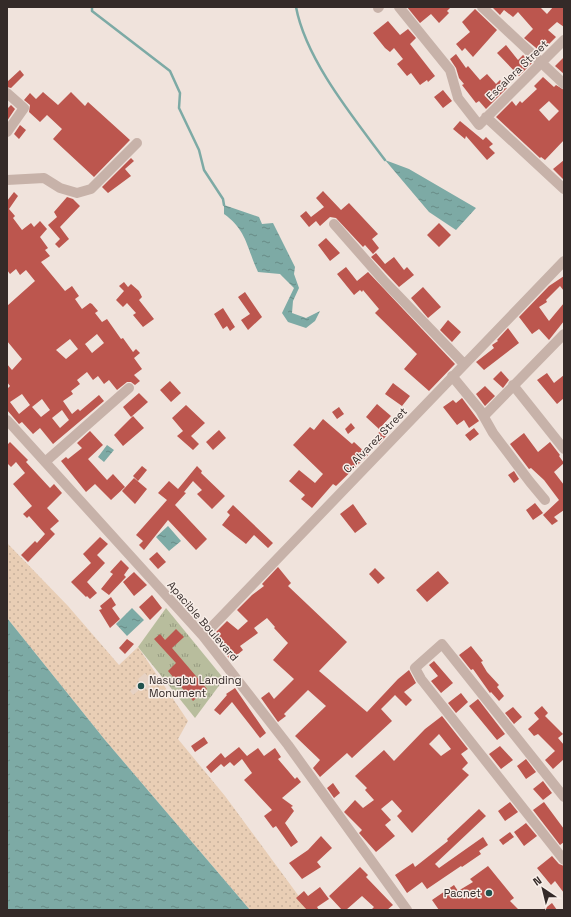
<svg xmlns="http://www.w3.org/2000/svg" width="571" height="917" viewBox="0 0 571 917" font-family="'Space Grotesk',sans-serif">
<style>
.grass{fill:url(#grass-tufts)}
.sand{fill:url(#sand-dots)}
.plaza{fill:#e6d2c4}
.water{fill:url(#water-ripples)}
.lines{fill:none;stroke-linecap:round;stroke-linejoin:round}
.stream{stroke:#7daaa5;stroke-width:2.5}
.building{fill:#bc564e;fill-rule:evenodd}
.minor{stroke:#c7b2a9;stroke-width:10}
.poi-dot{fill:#21524e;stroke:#f8eee8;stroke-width:1.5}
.labels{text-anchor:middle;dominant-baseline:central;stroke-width:3;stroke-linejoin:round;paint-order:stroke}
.street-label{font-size:11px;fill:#342a28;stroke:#f8eee8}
.poi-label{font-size:11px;fill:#342a28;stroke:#f8eee8;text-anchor:start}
</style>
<defs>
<pattern id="grass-tufts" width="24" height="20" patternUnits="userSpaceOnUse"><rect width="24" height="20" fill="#b8bd9d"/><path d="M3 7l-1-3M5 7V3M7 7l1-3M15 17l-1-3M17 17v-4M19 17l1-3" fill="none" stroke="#969a80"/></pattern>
<pattern id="sand-dots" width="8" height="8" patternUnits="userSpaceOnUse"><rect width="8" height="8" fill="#e9ceb5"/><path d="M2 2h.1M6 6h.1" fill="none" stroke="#c8b19c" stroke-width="1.8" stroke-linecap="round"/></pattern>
<pattern id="water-ripples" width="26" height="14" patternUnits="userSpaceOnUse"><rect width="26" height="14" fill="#7daaa5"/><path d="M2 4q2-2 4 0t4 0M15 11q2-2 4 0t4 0" fill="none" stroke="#678b86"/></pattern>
</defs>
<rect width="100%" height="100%" fill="#f0e3dc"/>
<path class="grass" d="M166,608L224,679L195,718L138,647Z"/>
<path class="sand" d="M7,543L68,606L119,665L138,647L188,721L178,739L225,796L309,910H250L105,740L7,618Z"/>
<path class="plaza" d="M145,673L154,684L147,690L144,686L133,695L130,691L141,683L138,679Z"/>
<path class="water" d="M385,160L409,169L476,208L456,230L429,212Z
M224,205L259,217L262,224L273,223L295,267L294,274L299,288L293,301L292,313L306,318L320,311L315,321L306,328L288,322L282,313L294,288L280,274L258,272C247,249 247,230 224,214Z
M107,445L114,450L104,462L98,457Z
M168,526L181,541L169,551L156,537Z
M132,608L144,620L127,636L116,624Z
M7,618L105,740L250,910H7Z"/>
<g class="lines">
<path class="stream" d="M92,7V11L170,71L180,93L179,108L199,150L204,170L223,199L224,205
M296,7C306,60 353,117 385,160"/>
</g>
<path class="building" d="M407,7H451L447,11L449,13L439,23L431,14L420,23Z
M492,7H540L547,14L553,7H564V27L557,22L548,30L556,37L541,52L524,38L533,29L518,12L513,17L504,10L500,15Z
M475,9L497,30L473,57L465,48L462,51L456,44L470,32L462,22Z
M388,21L400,35L408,29L416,38L410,44L435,76L428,82L427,80L420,85L411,73L407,76L397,64L403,59L394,48L390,52L385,48L373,33Z
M506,45L518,60L523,55L532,63L519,76L497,53Z
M456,54L466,68L468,66L480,80L487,74L496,84L500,80L507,88L486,109L479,101L476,103L462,85L464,84L459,78L456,68L450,59Z
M564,57V74L555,66Z
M20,70L24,75L11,88L7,87V82Z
M543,77L554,87L556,85L564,90V140L545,160L541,157L540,158L496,117L512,101L516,106L520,101L522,103L537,89L534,86ZM549,101L559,111L549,121L539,110Z
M443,90L452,101L443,108L434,97Z
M43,92L58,105L71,92L85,106L88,102L130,140L94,177L53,139L62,129L47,115L40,122L29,112L30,105L24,100L30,93L36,99Z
M11,105L15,109L7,121V109Z
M460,121L483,140L486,137L493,144L489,147L495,153L487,160L466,136L465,139L453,129Z
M20,125L26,130L19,139L14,134Z
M131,158L134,161L125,169L131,176L108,193L102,187Z
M564,160V180L553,169Z
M323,191L341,210L349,203L378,234L372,239L379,248L373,254L365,245L363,247L336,218L330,217L320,226L316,221L309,227L300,216L306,211L311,217L324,207L316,198Z
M14,192L18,196L9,209L15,216L13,218L22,230L31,223L34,227L40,221L47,229L40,237L48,248L45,250L50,256L41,262L65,291L72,286L79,296L75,299L82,309L90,303L92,304L98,311L95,313L102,322L107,319L121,339L123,338L133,352L136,349L140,353L134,358L142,369L134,375L140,381L135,385L131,382H127L117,390L109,380L104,384L98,376L93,380L87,372L77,380L80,384L71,391L73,394L63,401L72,414L78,409L80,411L99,395L104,401L53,444L40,428L33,434L22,422L19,424L7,410V389L10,386L7,382V364L12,370L22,359L7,341V306L35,281L26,270L20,275L16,269L10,274L7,270V201ZM97,334L104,343L92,353L85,344ZM70,339L78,349L66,359L56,350ZM22,394L30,405L19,414L10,402ZM42,399L50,410L41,417L32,407ZM62,410L69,420L60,428L52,418Z
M67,197L73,199L80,206L60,227L69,239L59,248L55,244L60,239L48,225L57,217L54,212Z
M439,223L451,235L439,247L427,235Z
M326,238L340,253L330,261L318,245Z
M376,253L385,264L394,257L404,270L407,267L414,275L399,287L371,257Z
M346,267L357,281L368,272L455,364L429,391L404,369L417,354L375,313L379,309L363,290L362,292L360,290L354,295L337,274Z
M564,276V291L560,286L546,300L547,302L539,307L549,321L564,303V321L549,340L539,329L532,334L519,317L549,286Z
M124,282L128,287L131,284L139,291L142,297L139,300L154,319L143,327L133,315L136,313L127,303L123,307L116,300L124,291L119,286Z
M423,287L441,307L428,318L411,298Z
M245,292L262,317L248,330L241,320L250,314L238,297Z
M223,308L235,327L230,331L227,326L223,329L214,314Z
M448,320L461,332L452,342L440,330Z
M508,328L519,343L484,370L476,362L494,348L492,345L498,341L497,340Z
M501,371L509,380L503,388L493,379Z
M547,373L554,383L564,375V398L557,404L537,380Z
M170,381L181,393L171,402L160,390Z
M393,383L410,396L402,406L385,394Z
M485,386L495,396L485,406L476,394Z
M139,393L148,402L131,417L123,407Z
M462,398L479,421L469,428L464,420L457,425L443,407L453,400L456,403Z
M377,404L391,416L379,429L366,417Z
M186,405L205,423L191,436L199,444L193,450L177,436L183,431L172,418Z
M339,407L344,414L337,419L332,412Z
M133,416L144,428L123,446L114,435Z
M323,419L352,444L354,442L368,455L336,486L333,484L312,508L301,499L305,495L289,481L299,470L315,483L323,474L293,445L310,427L314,430Z
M351,423L355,428L348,434L345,429Z
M474,428L479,434L470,441L465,435Z
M219,430L226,438L213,450L206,442Z
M381,430L387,435L379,444L373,439Z
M90,431L103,445L88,459L107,480L113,474L125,487L111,500L95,484L86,492L61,461L66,457L68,459L82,448L77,443Z
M524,433L538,452L550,442L560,455L559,456L564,463L554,472L564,485V510L554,517L558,521L552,525L543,515L559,500L544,480L531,468L529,469L510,444Z
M10,442L28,460L26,462L50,488L54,484L62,493L47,508L59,521L50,529L55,534L28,562L21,555L35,541L37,543L45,534L29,516L27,518L23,514L32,506L13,484L25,473L16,462L11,467L7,463V445Z
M142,466L147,470L138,481L133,476Z
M197,466L202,471L201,473L225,496L212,509L197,494L202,490L193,481L184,492L186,493L175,505L207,539L196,550L168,520L144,550L139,545L143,541L136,535L167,500L158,493L169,481L178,489Z
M514,471L519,479L514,483L508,475Z
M134,478L147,489L135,504L122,491Z
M535,503L543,513L533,520L526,510Z
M353,504L367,524L355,533L340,514Z
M233,505L273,543L268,548L254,535L246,544L222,525L230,515L227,512Z
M100,537L108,544L97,555L105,563L87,582L97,593L90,599L87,596L86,597L71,582L91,563L83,554Z
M157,552L166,562L158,569L149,559Z
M121,560L129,568L124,575L126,577L109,595L101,589L113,574L110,572Z
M278,567L291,583L288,586L347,642L319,671L367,712L398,679L409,670L416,683L404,692L412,700L406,706L395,695L381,709L392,721L352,758L347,753L320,777L313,768L320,760L295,736L326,706L308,690L284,714L286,716L278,722L261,698L269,692L274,699L294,679L273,660L288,643L274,628L275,627L267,618L254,628L258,633L240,646L243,650L231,660L224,653L226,651L212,636L227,621L238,630L248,621L237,610L252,595L264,586L262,584Z
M375,568L385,578L378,584L369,574Z
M438,571L449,583L427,602L416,590Z
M134,572L147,585L134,596L123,582Z
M152,595L162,608L150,620L139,607Z
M111,597L116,605L112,608L120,619L110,628L99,610L102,609L100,606Z
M176,629L184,637L172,648L207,689L193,701L168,671L176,663L154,639L160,634L165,640Z
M127,639L134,644L125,654L119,648Z
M471,646L483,661L481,662L487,672L499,685L497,687L504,696L499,701L491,692L490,693L473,669L471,670L459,655Z
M434,661L453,683L441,693L431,681L438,676L429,665Z
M235,688L266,733L260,738L232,702L220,715L214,710L227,695L226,694Z
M461,693L468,702L456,713L448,703Z
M478,699L505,734L497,740L469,706Z
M542,706L548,713L545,716L563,734L558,738L564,745V759L553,769L545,760L555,751L538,734L534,736L528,729L539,719L534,713Z
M513,707L522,717L514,724L505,713Z
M442,716L468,749L461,754L468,763L462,769L469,775L412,833L397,816L402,811L392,800L381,809L391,820L385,825L395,836L376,852L359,833L362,830L344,812L355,800L363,808L374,800L365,790L367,788L355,776L384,750L394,761L425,729ZM439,734L451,749L441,756L429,744Z
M204,737L208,743L195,752L191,746Z
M500,746L513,760L501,769L489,754Z
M239,747L247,756L258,748L264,756L275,748L281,757L278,759L295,779L297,777L301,782L282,798L293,806L291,807L294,811L285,823L298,842L291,847L276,826L273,828L264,816L272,810L244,780L252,773L242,759L234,766L230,762L224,767L221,764L211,773L206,767L221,753L225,758Z
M526,759L536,772L526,779L517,766Z
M543,781L552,793L543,800L533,789Z
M333,783L340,793L334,798L327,788Z
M510,802L518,812L505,821L498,811Z
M544,802L564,829V842L560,845L533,810Z
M479,809L486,816L435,864L439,868L483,837L488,845L479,851L481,854L462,867L461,866L427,889L422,882L407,893L395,875L413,863L415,867L448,841L447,839Z
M526,823L537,836L524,846L514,832Z
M510,832L514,837L503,845L499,840Z
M321,836L332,848L317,862L321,867L302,879L289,863L308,850Z
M552,856L559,864L564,866V893L555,881L551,885L537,868Z
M488,866L514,898L510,901L519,910H439L432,900L454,885L458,891L473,882L470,879Z
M360,867L368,875L366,877L393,905L387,910H371L374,907L362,896L346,910H342L329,896Z
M320,887L329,899L317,907L319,910H307L296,898L304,891L308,896Z
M552,903L557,910H543Z"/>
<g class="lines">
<path class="minor" d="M399,7L450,70L458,98L479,125L564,40
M482,7L564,84
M378,8L379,7
M7,93L24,108L7,132
M486,117L564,189
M7,180L44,178L60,188L77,193L91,189L137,143
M334,224L385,282L464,364
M452,376L480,410L493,433L530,482L545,500
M513,385L564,449
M484,416L564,334
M7,420L203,636L288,745L407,910
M45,462L129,388
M203,636L564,261
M564,797L442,644L415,668L421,679L564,860"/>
</g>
<g class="poi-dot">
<circle cx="141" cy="686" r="4"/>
<circle cx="489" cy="893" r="4"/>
</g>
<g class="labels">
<g class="street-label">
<text transform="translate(517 70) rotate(-44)">Escalera Street</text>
<text transform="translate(375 440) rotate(-46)">C. Alvarez Street</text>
<text transform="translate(203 621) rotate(49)">Apacible Boulevard</text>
</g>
<g class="poi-label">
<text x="149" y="680">Nasugbu Landing<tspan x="149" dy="13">Monument</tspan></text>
<text x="481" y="893" text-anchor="end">Pacnet</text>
</g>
</g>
<rect width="571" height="917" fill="none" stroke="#342a28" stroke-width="16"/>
<g transform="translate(543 889) rotate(325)" stroke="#f8eee8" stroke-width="3" paint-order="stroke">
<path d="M0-3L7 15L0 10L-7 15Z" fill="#342a28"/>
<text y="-6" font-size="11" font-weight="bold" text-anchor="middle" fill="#342a28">N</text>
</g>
</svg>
